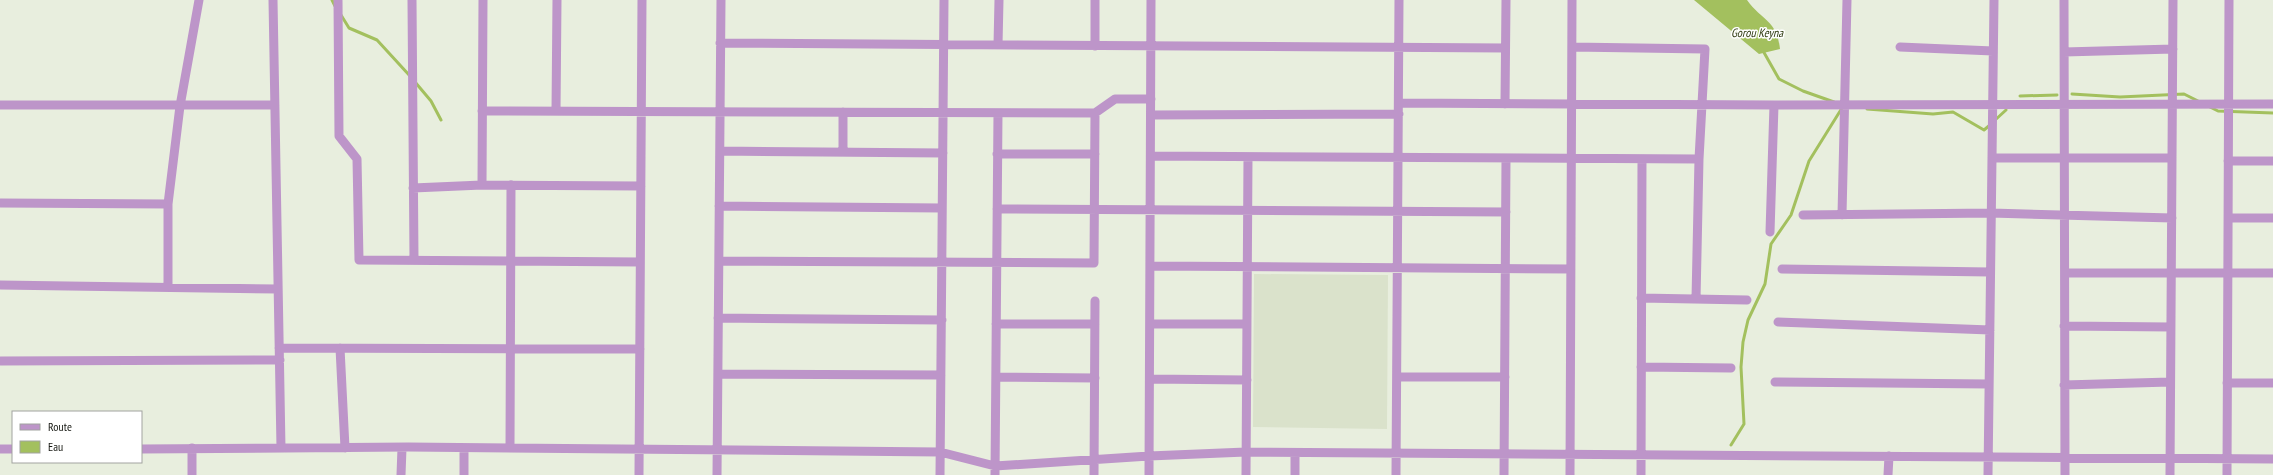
<svg xmlns="http://www.w3.org/2000/svg" width="2273" height="475" viewBox="0 0 2273 475" font-family="'PT Sans Narrow',sans-serif">
<style>
.built{fill:#dae2cb}
.water{fill:#a3c05e}
.lines{fill:none;stroke-linecap:round;stroke-linejoin:round}
.stream{stroke:#a3c05e;stroke-width:3}
.street{stroke:#bd95c9;stroke-width:9}
.labels{text-anchor:middle;dominant-baseline:central;stroke-width:3;stroke-linejoin:round;paint-order:stroke}
.water-label{font-size:12px;font-style:italic;fill:#303c13;stroke:#fff}
</style>
<rect width="100%" height="100%" fill="#e8eede"/>
<path class="built" d="M1254,274L1388,275L1387,429L1253,427Z"/>
<path class="water" d="M1694,0H1747C1762,21 1777,20 1780,49L1759,54Z"/>
<g class="lines">
<path class="stream" d="M332,0L335,6
M341,15L349,28L377,40L410,76
M1762,49L1779,79L1803,91L1834,102
M415,82L431,101L441,120
M2072,94L2120,97L2184,94L2198,101
M2020,96L2057,95
M2210,107L2218,111L2273,113
M1867,109L1933,114L1953,112L1984,130L1990,125
M1994,121L2006,110
M1731,445L1744,424L1741,367L1743,342L1748,320L1765,284L1771,244L1791,215L1809,161L1842,108"/>
<path class="street" d="M273,0L281,448
M338,0L339,136L357,159L359,260L640,262
M412,0L414,260
M2064,0L2065,475
M720,43L1505,48
M998,45L999,0
M1095,46V0
M1572,47L1705,49L1699,159L1696,299
M1900,47L1993,51
M2064,52L2173,49
M1399,103L1774,105L2273,104
M1505,104L1506,0
M0,105H275
M482,111L1095,113L1115,99H1151
M556,111L557,0
M1151,115L1399,114
M720,151L943,153
M843,152V112
M997,154H1095
M1151,156L1699,159
M1992,158H2172
M2228,161H2273
M482,185L483,0
M413,188L482,185L641,186
M0,203L168,204
M719,206L942,208
M997,209L1506,212
M1803,215L1991,213L2172,218
M1842,215L1847,0
M2228,218H2273
M1770,232L1774,105
M719,261L1094,263L1095,113
M1150,266L1571,269
M1782,269L1990,272
M2065,273H2273
M0,285L278,289
M168,287V204L180,106L199,0
M1641,298L1747,300
M718,318L942,320
M1778,322L1990,330
M996,324H1095
M1150,324H1247
M2064,326L2171,327
M279,348L640,349
M340,348L345,448
M0,361L280,360
M1641,367L1731,368
M718,374L941,375
M996,377L1095,378
M1397,377H1505
M1150,379L1247,380
M1775,382L1989,384
M2227,383H2273
M2064,385L2170,382
M192,448V475
M510,448L511,185
M0,449H13
M141,449L408,447L940,452L995,466L1149,456L1246,452L2273,459
M401,475L402,448
M464,475V448
M639,475L642,0
M717,475L721,0
M940,475L944,0
M995,475L998,113
M1094,475L1095,301
M1149,475L1151,0
M1246,475L1248,157
M1295,475V453
M1396,475L1399,0
M1504,475L1506,158
M1570,475L1572,0
M1641,475L1642,159
M1888,475L1889,456
M1988,475L1994,0
M2170,475L2173,0
M2227,475L2229,0"/>
</g>
<g class="labels">
<g class="water-label">
<text x="1757" y="32">Gorou Keyna</text>
</g>
</g>
<rect x="12" y="411" width="130" height="52" fill="#ffffff" stroke="#a2a3a0"/>
<rect x="20" y="424" width="20" height="6" fill="#bd95c9" stroke="#a2a3a0"/>
<text x="48" y="431" font-size="12" fill="#161812">Route</text>
<rect x="20" y="441" width="20" height="12" fill="#a3c05e" stroke="#a2a3a0"/>
<text x="48" y="451" font-size="12" fill="#161812">Eau</text>
</svg>
